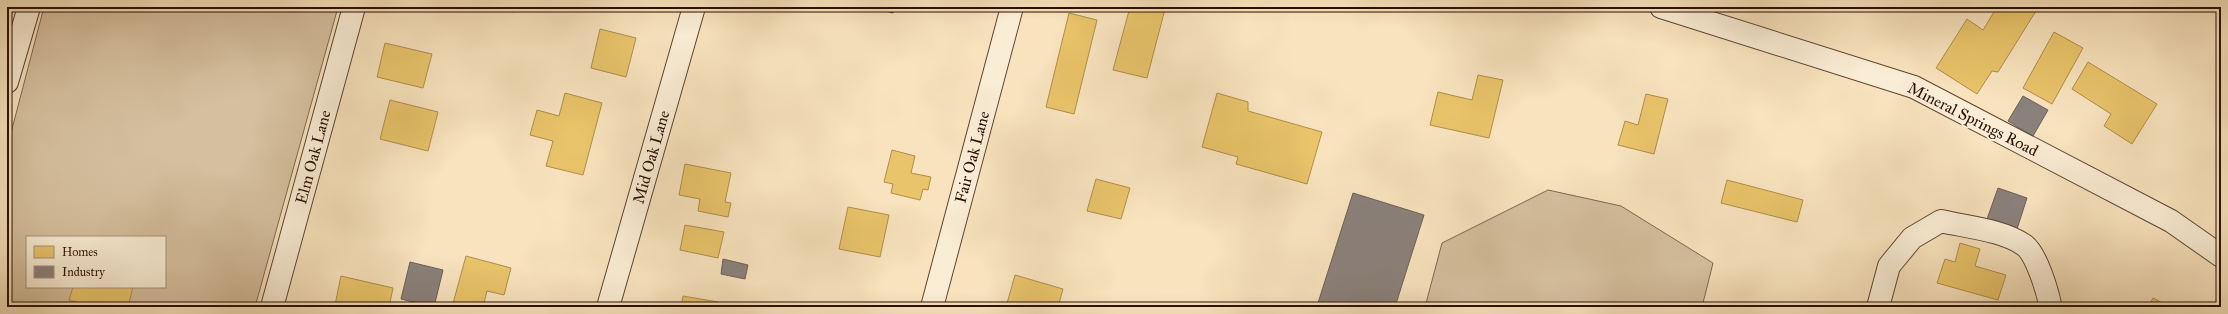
<svg xmlns="http://www.w3.org/2000/svg" width="2228" height="314" viewBox="0 0 2228 314" font-family="'IM FELL Great Primer',serif">
<style>
.green{fill:#d5bf9e;stroke:#7f6750;fill-rule:evenodd}
.homes{fill:#e9c46a;stroke:#af8e4b}
.industry{fill:#8a817c;stroke:#6d5f58}
.lines{fill:none;stroke-linecap:round;stroke-linejoin:round}
.minor-casing{stroke:#5d4432;stroke-width:24}
.minor{stroke:#faedd5;stroke-width:22}
.labels{text-anchor:middle;dominant-baseline:central;stroke-width:4;stroke-linejoin:round;paint-order:stroke}
.street-label{font-size:16px;fill:#290f03;stroke:#faedd5}
</style>
<rect width="100%" height="100%" fill="#f8e3be"/>
<filter id="stains"><feTurbulence type="fractalNoise" baseFrequency=".005" numOctaves="4"/><feColorMatrix values="0 0 0 0 .2 0 0 0 0 .09 0 0 0 0 .02 0 0 0 .5 -.17"/></filter>
<radialGradient id="worn" r=".72"><stop offset=".6" stop-color="#630" stop-opacity="0"/><stop offset="1" stop-color="#630" stop-opacity=".3"/></radialGradient>
<path class="green" d="M44,7H338L255,307H7V148ZM27,237H165V287H27Z
M1548,190L1621,206L1713,263L1702,307H1425L1442,243Z"/>
<path class="homes" d="M1130,7H1156L1165,9L1147,78L1113,70Z
M1997,7H2030L2036,11L1998,72L1992,71L1977,94L1936,68L1967,19L1983,30Z
M1069,13L1097,20L1074,114L1046,107Z
M600,29L636,38L626,77L591,68Z
M2054,32L2083,48L2052,104L2023,88Z
M385,43L432,54L423,88L377,77Z
M2088,62L2157,104L2132,144L2104,126L2111,114L2072,89Z
M1478,75L1503,80L1489,138L1430,125L1438,92L1472,100Z
M565,93L602,103L583,175L546,166L553,141L530,135L537,110L559,116Z
M1217,93L1248,102V111L1322,132L1307,184L1236,164L1238,157L1202,147Z
M1646,94L1668,99L1654,154L1618,145L1625,121L1638,125Z
M390,100L438,112L428,151L380,139Z
M892,150L915,156L911,173L931,177L928,190L923,189L920,200L891,193L893,184L884,182Z
M685,164L731,173L725,202L731,203L728,217L698,211L700,199L679,195Z
M1096,179L1130,188L1121,219L1087,211Z
M1727,180L1803,200L1797,222L1721,203Z
M848,207L889,215L880,257L839,249Z
M685,225L724,232L718,258L680,250Z
M1960,243L1980,249L1975,266L2006,275L1998,300L1937,283L1945,259L1955,262Z
M466,256L511,268L504,295L487,291L483,307H452Z
M1015,275L1063,289L1058,307L1049,305V307H1006Z
M341,276L393,288L389,307H346L335,305Z
M73,287H133L128,307H94L69,300Z
M683,296L718,302L717,307H681Z
M2153,298L2170,307H2148Z"/>
<path class="industry" d="M494,7H515L514,12Z
M869,7H894L893,13Z
M2023,96L2048,110L2033,136L2008,121Z
M1998,188L2027,198L2017,229L1987,219Z
M1353,193L1424,215L1395,307L1317,306Z
M723,259L748,265L745,279L721,274Z
M410,262L443,270L434,307L401,299Z"/>
<g class="lines">
<g class="minor-casing">
<path id="minor" d="M1661,7L1914,87L2171,221L2221,256
M7,82L29,7
M272,307L354,7
M608,307L694,7
M932,307L1012,7
M1878,307L1889,266L1912,238L1941,221C1966,227 2003,230 2024,245C2036,253 2047,290 2050,304"/>
</g>
<use href="#minor" class="minor"/>
</g>
<g class="labels">
<g class="street-label">
<text transform="translate(1973 119) rotate(27)">Mineral Springs Road</text>
<text transform="translate(313 157) rotate(-75)">Elm Oak Lane</text>
<text transform="translate(651 157) rotate(-74)">Mid Oak Lane</text>
<text transform="translate(972 157) rotate(-75)">Fair Oak Lane</text>
</g>
</g>
<rect width="2228" height="314" fill="none" stroke="#f8e3be" stroke-width="24"/>
<rect x="8" y="8" width="2212" height="298" fill="none" stroke="#290f03" stroke-width="2"/>
<rect x="12" y="12" width="2204" height="290" fill="none" stroke="#290f03"/>
<rect x="26" y="236" width="140" height="52" fill="#faedd5" stroke="#a69481"/>
<rect x="34" y="246" width="20" height="12" fill="#e9c46a" stroke="#a69481"/>
<text x="62" y="256" font-size="12" fill="#290f03">Homes</text>
<rect x="34" y="266" width="20" height="12" fill="#8a817c" stroke="#a69481"/>
<text x="62" y="276" font-size="12" fill="#290f03">Industry</text>
<rect width="100%" height="100%" filter="url(#stains)"/>
<rect width="100%" height="100%" fill="url(#worn)"/>
</svg>
